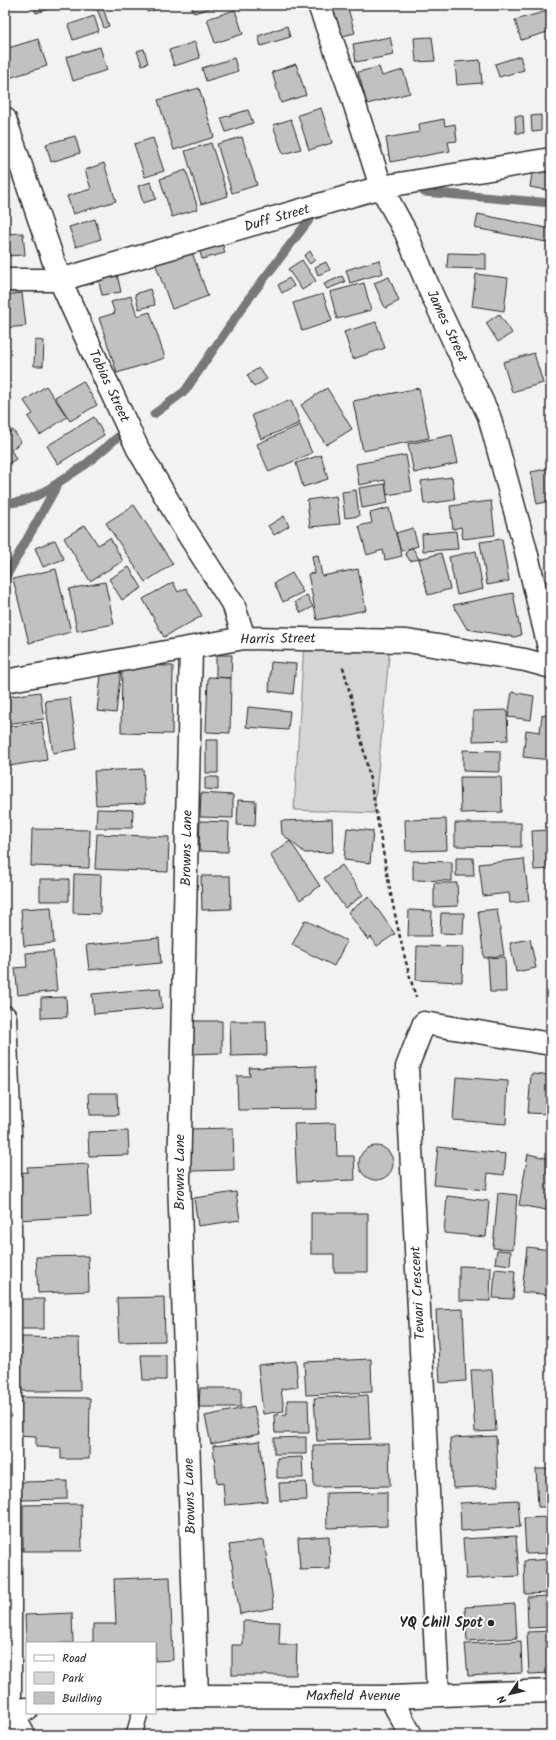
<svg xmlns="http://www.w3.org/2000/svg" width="556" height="1740" viewBox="0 0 556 1740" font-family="Kalam,sans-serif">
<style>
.green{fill:#d5d5d5;stroke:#808080}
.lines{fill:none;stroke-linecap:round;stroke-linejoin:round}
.stream{stroke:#787878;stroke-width:9}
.building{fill:#c1c1c1;stroke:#2b2b2b}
.service-casing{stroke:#2b2b2b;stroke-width:18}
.minor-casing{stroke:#2b2b2b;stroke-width:25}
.secondary-casing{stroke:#2b2b2b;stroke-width:25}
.path{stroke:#2b2b2b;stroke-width:2.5;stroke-dasharray:4 3;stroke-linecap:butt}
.service{stroke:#fff;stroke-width:15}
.minor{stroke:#fff;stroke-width:22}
.secondary{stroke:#fff;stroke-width:22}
.poi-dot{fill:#2b2b2b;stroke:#fff;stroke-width:1.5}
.labels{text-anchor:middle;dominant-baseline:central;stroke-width:4;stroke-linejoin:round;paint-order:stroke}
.street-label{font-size:14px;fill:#2b2b2b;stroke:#fff}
.poi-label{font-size:14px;font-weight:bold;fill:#2b2b2b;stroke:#fff;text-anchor:end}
</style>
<rect width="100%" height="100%" fill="#f2f2f2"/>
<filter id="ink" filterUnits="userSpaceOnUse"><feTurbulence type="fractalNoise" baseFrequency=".025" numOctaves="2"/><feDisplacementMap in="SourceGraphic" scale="8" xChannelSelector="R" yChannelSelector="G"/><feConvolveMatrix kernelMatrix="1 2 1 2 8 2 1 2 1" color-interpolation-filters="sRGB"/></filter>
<g filter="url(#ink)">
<path class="green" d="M304,642L390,646L374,813L294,810Z"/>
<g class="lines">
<path class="stream" d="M424,192L551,203
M154,414L185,391L246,302L313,215L319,214
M5,503C26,504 41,494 58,483
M5,581L7,575L59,482L85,465L119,436"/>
</g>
<path class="building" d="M34,5H58L59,6L36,13Z
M102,5L109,26L104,28L96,6Z
M145,5H157L158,9L147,12Z
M191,5H211V8L194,13Z
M334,5H347L355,33L338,37L329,6Z
M235,10L243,34L215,43L207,19Z
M551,10V31L521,40L515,20Z
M94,16L99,31L73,40L68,25Z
M287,26L290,37L261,46L258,36Z
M390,37L394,55L356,62L353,44Z
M432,37L435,61L416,62L414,38Z
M38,39L47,66L9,78L5,63V49Z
M195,42L200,58L174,66L169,50Z
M100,47L107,70L73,81L66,57Z
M144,49L148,63L142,65L137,51Z
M520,56L524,70L499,77L495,64Z
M234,58L238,71L206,81L202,68Z
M480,60L482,83L457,85L455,62Z
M296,64L306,95L281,103L272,72Z
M379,67L382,76L403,70L410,93L367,104L358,72Z
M199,88L214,137L174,150L158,100Z
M321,108L332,143L309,150L298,115Z
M248,110L253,123L226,132L221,118Z
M541,115V131L532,132L531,116Z
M515,116H523L524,133H516Z
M291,119L301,149L283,154L273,125Z
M444,119L445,126L455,124L457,141L448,142L450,151L390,162L386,138L420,132L419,124Z
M75,136L80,153L51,162L46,144Z
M242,137L257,185L232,193L217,144Z
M153,138L164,171L145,177L134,144Z
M211,143L228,196L201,204L185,151Z
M104,163L116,201L73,214L67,196L91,189L85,170Z
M533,167L551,170V191L530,187Z
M186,170L198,209L172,217L160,179Z
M151,182L156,199L143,203L138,186Z
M478,214L551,229V243L475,228Z
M95,219L101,239L76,247L69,227Z
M23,233L25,255L5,256V234Z
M221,239L225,253L202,259L198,244Z
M190,247L208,296L172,309L154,260Z
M310,251L315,260L310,264L304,256Z
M448,253L486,254V269L447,268Z
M302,260L316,281L302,290L288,269Z
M379,260L383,273L350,283L346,270Z
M326,262L330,270L318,275L315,267Z
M117,274L121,292L102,295L98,278Z
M476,274L508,278L504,311L472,306Z
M342,276L345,282L327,289L324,284Z
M389,277L399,301L385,308L374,283Z
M289,278L294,286L282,293L278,285Z
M364,283L371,310L337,319L330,292Z
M150,289L155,305L139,309L135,294Z
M22,293L26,326L5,328V295Z
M323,294L332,321L302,331L293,303Z
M131,296L137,316L150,312L165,358L117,373L99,318L115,313L111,302Z
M499,314L512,333L498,342L486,323Z
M376,322L385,348L353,359L344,332Z
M35,340L44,341L43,366H34Z
M534,353L543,383L512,392L503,362Z
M259,368L267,379L254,387L247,375Z
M83,381L97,405L70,421L55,397Z
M46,386L67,417L40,435L28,417L33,414L24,401Z
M327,388L352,429L326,445L301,405Z
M419,388L429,438L363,451L353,401Z
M291,400L300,423L261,439L252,415Z
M94,417L104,435L58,464L47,446Z
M300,425L312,453L269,472L257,444Z
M13,430L21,442L11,450L16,459L5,466V435Z
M452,435L458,463L414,473L408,444Z
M321,455L328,479L303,487L296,463Z
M406,455L412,491L387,495L385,480L359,485L356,464Z
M551,468V501L537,504L531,472Z
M452,477L455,500L424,504L421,481Z
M385,484L388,503L362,508L359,488Z
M356,490L359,516L345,518L342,492Z
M336,496L340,524L310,527L307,500Z
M491,501L495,535L463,539L461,527L453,529L450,506Z
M134,505L173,564L145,582L106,523Z
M389,508L402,556L385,560L383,550L367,555L359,526L372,523L370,513Z
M284,516L289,526L274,535L268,526Z
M85,525L98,545L110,538L123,561L90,581L64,538Z
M413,528L418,546L401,551L396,533Z
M456,531L458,549L423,551L422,534Z
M502,539L509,581L487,585L480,542Z
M55,540L64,559L43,567L35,548Z
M412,547L419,559L410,561L405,553Z
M476,551L483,589L457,595L449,557Z
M441,553L450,589L428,595L419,559Z
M318,555L322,576L358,569L366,610L317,620L308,574L315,573L312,556Z
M129,567L142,588L122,600L109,579Z
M56,569L71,632L29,643L13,579Z
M292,573L303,592L283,602L274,583Z
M105,582L114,624L77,631L69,589Z
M173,582L178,592L186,588L202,616L164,637L143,599Z
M513,593L521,635L515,637L467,629L453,605Z
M307,595L313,607L301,613L295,602Z
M216,655H232L231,678L216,677Z
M271,662L296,664L293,694L269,691Z
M122,665L173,666L172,734L121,733Z
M102,666L121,668L116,713L97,711Z
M208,677L231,678L230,733L206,732Z
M40,692L44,719L5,724V697Z
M512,692L534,696L531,720L508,717Z
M70,698L77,749L53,753L45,701Z
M248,707L290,711L288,730L246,727Z
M507,710L508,740L473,741V711Z
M542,715L551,716V760L523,757L526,730L540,732Z
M42,722L47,760L9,766L5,727Z
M206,740H218V773H206Z
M463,750L500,751V772L463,771Z
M143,769L145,803L96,805L94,771Z
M205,777H218V790L205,789Z
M460,777H501L502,812L461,813Z
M201,793L233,795V818L200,817Z
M238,800L256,801L255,826L237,825Z
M97,809L133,810L132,828H96Z
M332,819L333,852L305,853L282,834L281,821Z
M446,819L447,850L406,851L405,820Z
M200,821L229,822L228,852L199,851Z
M455,823H521V847L455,846Z
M347,828L373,831L370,863L344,860Z
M32,829L90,830L89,868L31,866Z
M551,830V875V869L534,870L532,831Z
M97,834L169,837L168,872L95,869Z
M290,841L320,886L300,900L270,855Z
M456,858H473L474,876H456Z
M524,859L529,901L510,903L509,893L483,896L479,864Z
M413,861L452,862V881L413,880Z
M342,865L363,895L345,908L324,878Z
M74,874L101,875L100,914L73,913Z
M201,876H230L231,909L202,910Z
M40,879H69V901H40Z
M434,883H457L458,906L434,907Z
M369,897L395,934L377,946L371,937L368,940L348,912Z
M51,907L54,943L24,946L21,909Z
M497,909L504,955L484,958L478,911Z
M409,910L432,911L431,936H408Z
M441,913H464L463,934L440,933Z
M305,920L347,941L334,966L292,945Z
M159,938L161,963L89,970L86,945Z
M530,939L536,968L516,972L510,943Z
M417,946L463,947L462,982L416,980Z
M53,951L57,991L18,995L15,968L27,967L26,953Z
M505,957L506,992H490L488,958Z
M160,988L162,1008L94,1014L92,994Z
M66,997L67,1017L41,1018V998Z
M185,1021H222V1053L187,1054Z
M230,1021H266L267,1055L231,1056Z
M316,1066L317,1109L238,1110L237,1076H250L249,1068Z
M531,1074L551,1075V1114L528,1113Z
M456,1077L508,1081L506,1124L453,1120Z
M89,1093H117L118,1115H90Z
M336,1123L337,1156H354L355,1180L297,1182L294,1124Z
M233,1128L234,1170L191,1171L190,1129Z
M128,1131L129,1155L89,1156L88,1132Z
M359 1163a17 17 0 1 1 34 0a17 17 0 1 1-34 0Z
M438,1147L506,1154L504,1175L488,1173L486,1190L434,1185Z
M528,1154L551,1159V1184L546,1210L519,1205Z
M88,1164L91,1216L17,1220L14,1173L28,1172L27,1167Z
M236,1192L240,1220L198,1226L194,1198Z
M498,1193L517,1195L513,1249L493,1248Z
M447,1196L489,1201L486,1237L444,1233Z
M311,1213H368V1272H334V1254H311Z
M527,1247L551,1250V1295L522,1292Z
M497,1250L511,1251L510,1265L495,1263Z
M88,1256L89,1291L38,1293L36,1257Z
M459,1266L491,1267L490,1301L459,1300Z
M495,1269L515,1271L513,1299L493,1298Z
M164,1297L165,1341L119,1342L117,1298Z
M19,1299H44V1329H19Z
M463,1309L466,1381L440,1383L436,1310Z
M22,1337L79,1338L80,1391H21Z
M141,1355H166V1380H143Z
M371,1359L372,1392L306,1395L304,1362Z
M296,1361L298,1387L281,1389L284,1411L263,1414L258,1365Z
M471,1370H492L496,1431L475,1432Z
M200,1388H241V1407H199Z
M368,1395L370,1439L317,1441L314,1398Z
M15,1397L90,1398L89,1459H61V1448L36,1447V1436L15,1435Z
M287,1400H308L309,1433H275L274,1415L287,1414Z
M254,1406L260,1434L211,1444L205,1416Z
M496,1436L498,1486L453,1488L450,1438Z
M306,1437V1454H274V1438Z
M260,1441L267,1501L225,1505L223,1483L217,1484L213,1446Z
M389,1444L390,1486L314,1487L313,1445Z
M302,1457L303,1478H277V1458Z
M536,1469H551V1507H538Z
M67,1481V1499L22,1500L21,1482Z
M306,1482L307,1500L280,1501L279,1483Z
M387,1492V1526L327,1528L326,1493Z
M518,1500L520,1527L461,1531L460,1503Z
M81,1504L82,1551H23V1505Z
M551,1517V1553L526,1554L524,1518Z
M329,1536L330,1569L300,1570L298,1538Z
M516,1536L519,1576L466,1579L463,1539Z
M264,1540L274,1608L240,1614L229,1545Z
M551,1559V1593L525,1594L524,1561Z
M170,1577L173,1660L155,1661V1643H93V1624H116L114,1579Z
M551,1596V1627L528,1628L527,1597Z
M515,1604L517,1638L467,1641L465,1607Z
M72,1613L73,1643H27V1663L25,1615Z
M243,1621L280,1622L279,1645H297L296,1675H232V1645H243Z
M551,1631V1673L529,1674L527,1632Z
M521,1641L522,1673L468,1676L465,1644Z"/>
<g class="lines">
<g class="service-casing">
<path id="service" d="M134,1735L140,1713"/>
</g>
<g class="minor-casing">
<path id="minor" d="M319,5L352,96L381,187L406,233L432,295L489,416L525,547L551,656
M5,119L60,280L93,353L138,449L181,523L234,606L244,638
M5,280H60L381,187L551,159
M191,648L179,1180L197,1696
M5,681L244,638L407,641L525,660L551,667
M5,1017L10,1133V1710L24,1735
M438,1694L407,1067L424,1023L551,1044
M390,1697L411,1735"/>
</g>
<g class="secondary-casing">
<path id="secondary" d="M155,1699L197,1696L390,1697L551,1691
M5,1711L27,1709"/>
</g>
<path class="path" d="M343,667C354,707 364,749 372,790C385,860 395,930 416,997"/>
<use href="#service" class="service"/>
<use href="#minor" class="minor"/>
<use href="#secondary" class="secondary"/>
</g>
</g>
<circle class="poi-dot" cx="491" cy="1623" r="4"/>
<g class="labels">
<g class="street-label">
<text transform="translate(277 218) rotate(-16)">Duff Street</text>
<text transform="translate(447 326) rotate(65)">James Street</text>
<text transform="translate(109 386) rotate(65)">Tobias Street</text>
<text transform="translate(278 639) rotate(-1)">Harris Street</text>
<text transform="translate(187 848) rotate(-89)">Browns Lane</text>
<text transform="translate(180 1172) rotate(-90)">Browns Lane</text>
<text transform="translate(418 1293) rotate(-93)">Tewari Crescent</text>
<text transform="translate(190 1496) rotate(-92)">Browns Lane</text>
<text x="353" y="1696">Maxfield Avenue</text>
</g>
<g class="poi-label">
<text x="483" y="1623">YQ Chill Spot</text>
</g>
</g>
<rect width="556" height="1740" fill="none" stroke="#fff" stroke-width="20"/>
<rect x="10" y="10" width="536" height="1720" fill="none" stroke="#2b2b2b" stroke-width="1.5" filter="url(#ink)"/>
<rect x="26" y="1642" width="130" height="72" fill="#ffffff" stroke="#aaaaaa"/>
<rect x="34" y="1655" width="20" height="6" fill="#ffffff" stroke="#aaaaaa"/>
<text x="62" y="1662" font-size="12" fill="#2b2b2b">Road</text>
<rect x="34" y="1672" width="20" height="12" fill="#d5d5d5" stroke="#aaaaaa"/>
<text x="62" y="1682" font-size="12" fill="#2b2b2b">Park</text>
<rect x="34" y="1692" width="20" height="12" fill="#c1c1c1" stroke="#aaaaaa"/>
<text x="62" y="1702" font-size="12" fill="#2b2b2b">Building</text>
<g transform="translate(510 1694) rotate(235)" stroke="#ffffff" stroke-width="3" paint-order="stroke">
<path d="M0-3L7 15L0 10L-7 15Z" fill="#2b2b2b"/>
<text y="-6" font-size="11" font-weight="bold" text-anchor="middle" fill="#2b2b2b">N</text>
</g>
</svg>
